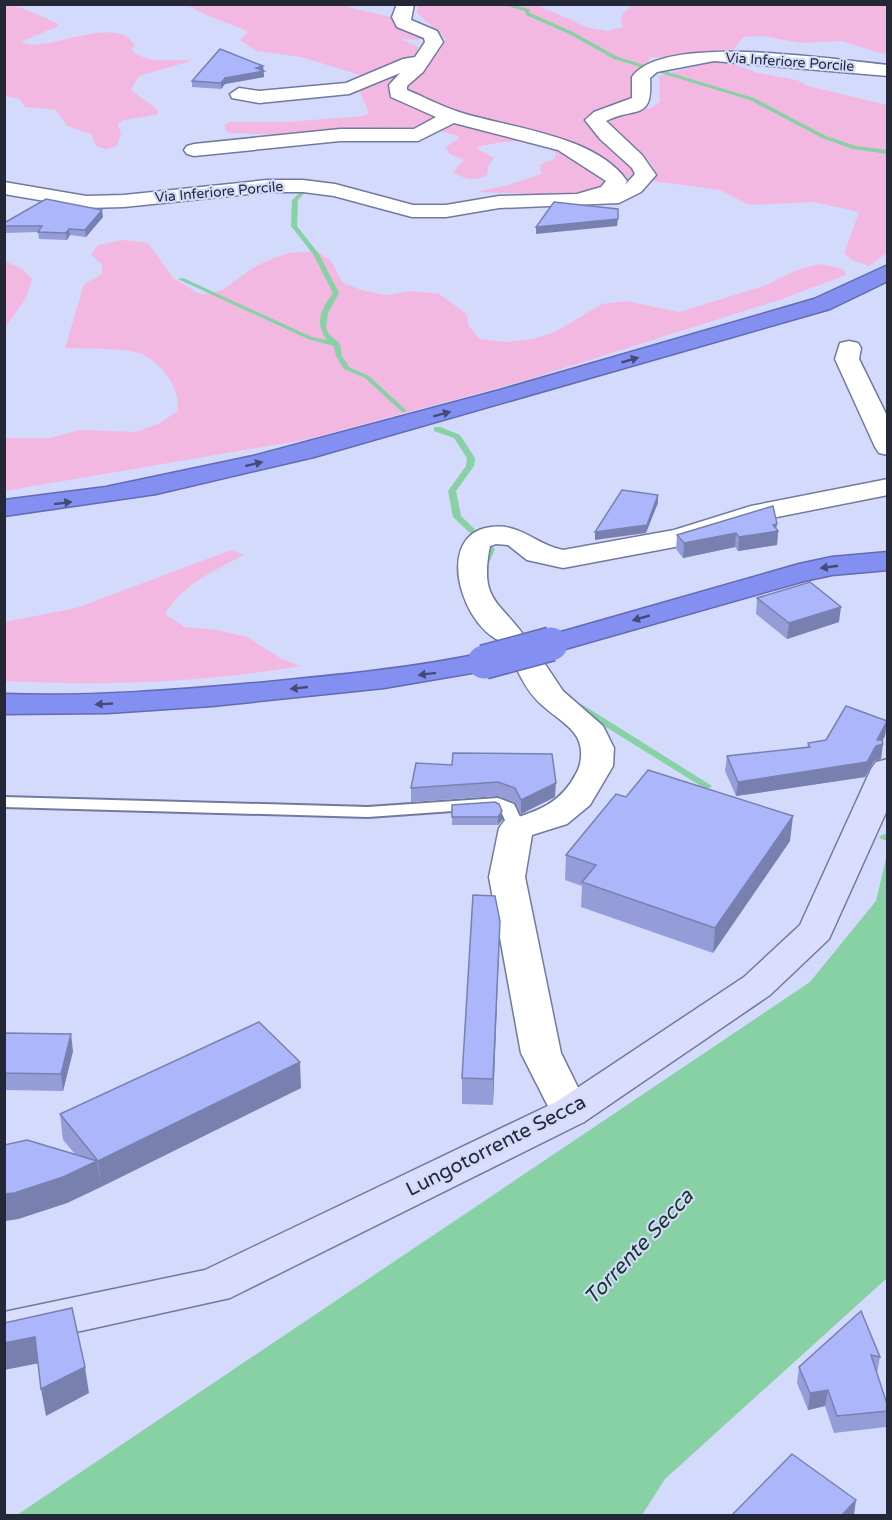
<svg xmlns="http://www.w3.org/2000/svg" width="892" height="1520" viewBox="0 0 892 1520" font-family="'Varela Round',sans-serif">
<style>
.green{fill:#f3b8e2}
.water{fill:#87d1a4}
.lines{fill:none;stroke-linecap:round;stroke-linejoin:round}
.stream{fill:#87d1a4;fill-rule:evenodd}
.service-casing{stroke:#72799f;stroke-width:4}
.minor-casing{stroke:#72799f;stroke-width:3}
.secondary-casing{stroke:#72799f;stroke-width:3}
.motorway-casing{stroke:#626bb0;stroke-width:3}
.service{fill:#fff;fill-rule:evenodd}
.minor{fill:#fff;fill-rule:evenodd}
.secondary{fill:#daddfb;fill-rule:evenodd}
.motorway{fill:#838ff1;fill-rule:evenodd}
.motorway-bridge-casing{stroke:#626bb0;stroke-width:36;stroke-linecap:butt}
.motorway-bridge{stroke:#838ff1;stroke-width:33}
.wall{fill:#949dd8}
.shaded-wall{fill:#7880b0}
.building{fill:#acb7fb;stroke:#7880b0;stroke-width:1.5}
.oneway{fill:#454b77}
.labels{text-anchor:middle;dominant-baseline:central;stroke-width:4.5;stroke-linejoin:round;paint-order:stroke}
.far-street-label{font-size:14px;fill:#242736;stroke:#d3dafc}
.near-street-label{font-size:20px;fill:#242736;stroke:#d3dafc}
.near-water-label{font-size:21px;font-style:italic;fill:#163724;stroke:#d3dafc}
</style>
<rect width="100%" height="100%" fill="#d3dafc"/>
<path class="green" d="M5,4L24,9L57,23L58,26L21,42C45,55 118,11 135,46L131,49C148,67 171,57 191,61L139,76L131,90L159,111L156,115L123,120L118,124L121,135L116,147L105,149L96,146L91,134L67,126L56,110L25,107L19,99L5,96Z
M884,4L887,6V55L841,41L800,43L763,36L743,37L734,49L672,58L651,57L643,71L637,99L589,122L595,133L638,169L632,187L583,195L477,192L508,185L541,174L540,165L554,159L556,154C543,135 495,141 476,148L494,158L488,166L487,175C476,182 463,179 453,172L464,160L450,154L445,148L460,137C410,118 351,131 299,135C276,136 252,133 229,133L225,129V125L230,122H286L364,116L369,113L360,92L362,89C375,82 387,75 401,69C423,60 433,67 446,39L417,13L418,5H537L589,28L607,31L623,27C618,17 624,11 632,5Z
M187,5H339L395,18L428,40L401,39L418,47L416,56L363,80L360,75L301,57L256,51L240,40L248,33L245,30L206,15Z
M728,62L758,73L797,80L808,86L887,105V253L869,266L854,261L844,254L859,212L814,202L749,205L720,190L653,181V165L609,124L615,116L650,108L660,102L659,76L707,63Z
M123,240L148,243L173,278L201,295L223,290L251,269L269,260L289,253L317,251L331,261L342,282L361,290L386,295L412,291L439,294L467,314L469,326L479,339L506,342L533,339L555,332L602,304L626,301L679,312L764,286L797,270L820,264L843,269L846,275L779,300L523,381L309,439L5,491V438H50L79,430L136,432L160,423L178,411C179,386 163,363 139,353C125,348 82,349 65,348L84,284L102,274V264L91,255L98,245Z
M5,261L22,269L32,278L26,298L5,328Z
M231,550L244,555C215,570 182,585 165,614L185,627L217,630L247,637L282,659L301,666C203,683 104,686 5,681V622L76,608Z"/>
<path class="water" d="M887,854V1278L665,1479L642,1515H17L810,982L876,901Z"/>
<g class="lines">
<path class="stream" d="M500,4H510L529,9L530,13L573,32L618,57L754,98L826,136L856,146L888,150V154L853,149L822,138L750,100L614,59L569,34L526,15L525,11Z
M306,186L309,188L298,200L297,226L319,254L339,293L328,313L326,327L328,333L340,344L342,356L349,367L369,376L406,410V412H402L365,378L344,369L336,356L334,346L308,339L178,279L183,278L312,337L327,340C314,323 321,309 333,293L313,254L291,226L292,200Z
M434,427H440L460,435L475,458L474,466L456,491L461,516L495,549L488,565H482L481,563L487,549L453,517L448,491L466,466L467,458L454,438L434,431Z
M580,704L583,705L712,786L710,788H704L577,709L576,707L577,705Z
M884,834L888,835V841L881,839L879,837Z"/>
<g class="service-casing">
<path id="service" d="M4,797L368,807L498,798L514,804L525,828L522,832H510L501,811L495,808L368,817L4,807Z"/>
</g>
<g class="minor-casing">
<path id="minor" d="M397,4H414L411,20L437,31L443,42L423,72L407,86V90C424,97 441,106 459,112C509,128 596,135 627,181L625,185L635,174L632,168L600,139L585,120L594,112L632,98V77C663,32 837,60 888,65V76L714,61L657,72L650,78C653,122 635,106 606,121L642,155L656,175L641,192L619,203L499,208L446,217H412L334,196L303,192H267L124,207L86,208L4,194V182L86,196L124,195L267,180H303L335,184L413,205H446L499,196L577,194L601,187L606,181L558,150L454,123L418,141H340L194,156L187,154L184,150L187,146L194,144L340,129H414L436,117L391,97L389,85L400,73L349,94L259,103L232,98L230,94L239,88L259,91L346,83L403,59L415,57L425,42L424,38L397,27L392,17Z
M849,341L858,343L861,348L859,359L888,418V455L879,453L875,447L835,359L840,343Z
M888,479V495L757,521L680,546L563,568L527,560L508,545L496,544L490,546C479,601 499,600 525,637L521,643C471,656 425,535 491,527C521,523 536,545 563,550L674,530L751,506Z
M530,656L541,658L563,691L603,726L614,748L613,766L590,805L567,824L532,835L525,877L561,1053L590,1112L584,1122L570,1127L556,1122L521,1053L489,877L499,828L504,821C537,812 561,804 577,772C582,762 583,748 577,737C570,725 554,716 543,706C530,695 522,681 515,665L519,658Z"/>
</g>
<g class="secondary-casing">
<path id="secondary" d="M888,759V808L829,939L770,995L584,1122L230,1298L4,1348V1312L205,1270L556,1102L744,977L800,925L871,769L876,762Z"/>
</g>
<g class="motorway-casing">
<path id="motorway" d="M888,265V281L830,309L314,457L156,494L4,516V500L106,487L253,456L500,390L814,299Z
M888,552V570L832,575L804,581L551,653L540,650L536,644L540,638L799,564L832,557Z
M484,653L495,655L499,662L495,669L384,688L212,706L108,713L4,714V694C93,697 180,690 268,682C340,675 413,668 484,653Z"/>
</g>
<use href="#service" class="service"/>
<use href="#minor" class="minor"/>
<use href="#secondary" class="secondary"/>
<use href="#motorway" class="motorway"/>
<g class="motorway-bridge-casing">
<path id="motorway-bridge" d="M484,662L551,644"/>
</g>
<use href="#motorway-bridge" class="motorway-bridge"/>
</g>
<path class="wall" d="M263,66L264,77L225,84L221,89L192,87V81Z
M103,217L86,237L70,235L67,240L39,239L38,232L4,233V223Z
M776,529L778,531L777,545L738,551L735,547L683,558L676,549L677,535Z
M757,598L839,622L787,639L756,614Z
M887,721L885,736L882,741L881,759L874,761L865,777L736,796L725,771L727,756L807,748L808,743L826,740Z
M452,765L555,797L521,814L515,802L498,796L411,802V788Z
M626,797L790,841L713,953L581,907L582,886L565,880L566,855Z
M495,802L502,820L498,825H452V805Z
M500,921L493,1105L462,1104V1078Z
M4,1033L73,1051L63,1091L4,1090Z
M301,1088L67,1203L18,1219L4,1221V1145L75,1154L63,1140L60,1114Z
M861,1311L880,1357L877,1373L888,1407V1417L886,1427L834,1433L825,1406L808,1410L797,1383L799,1367Z"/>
<path class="shaded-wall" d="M263,66L264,77L225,84L221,89V83L225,78Z
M102,210L103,217L86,237L85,230Z
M618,219L617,226L536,234V227Z
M69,229L70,235L67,240L66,233Z
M658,495V503L646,533L595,540V532Z
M777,524L776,531H778L777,545L738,551L739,537Z
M736,533L735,547L683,558L684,543Z
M841,607L839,622L787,639L789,623Z
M887,721L885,736L880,745L883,744L881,759L874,761L865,777L736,796L738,782Z
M556,783L555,797L521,814V800Z
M502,811V820L498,825V817Z
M793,816L790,841L713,953L715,928Z
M500,921L499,947L493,1105V1079Z
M71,1034L73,1051L63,1091L61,1074Z
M300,1062L301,1088L101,1187L98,1161Z
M97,1161L101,1187L67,1203L18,1219L4,1221V1194Z
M35,1337L40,1363L4,1370V1343Z
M85,1367L89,1393L46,1416L41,1389Z
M828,1390L825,1406L808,1410L810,1393Z
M856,1500L854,1515H842Z"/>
<path class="building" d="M220,49L263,66L256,68L264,71L225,78L221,83L192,81Z
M46,199L102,210L85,230L69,229L66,233L38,232L42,226H4V223Z
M554,202L618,209V219L536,227Z
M622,490L658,495L647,525L595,532Z
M773,506L777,524L773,525L778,531L739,537L736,533L684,543L677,535Z
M810,582L841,607L789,623L757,598Z
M846,706L887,721L877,740H882L883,744L876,746L867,762L738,782L727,756L810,747L808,743L826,740Z
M453,753L552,754L556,783L521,800L515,788L498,782L411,788L416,763L452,765Z
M648,770L793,816L715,928L582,882L596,865L566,855L616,794L626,797Z
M495,802L499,804L502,811L498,817H452V805Z
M473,895L495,896L500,921L493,1079L462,1078Z
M259,1022L300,1062L98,1161L60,1114Z
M4,1033L71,1034L61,1074L4,1073Z
M27,1140L97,1161L63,1177L14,1193L4,1194V1145Z
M72,1308L85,1367L41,1389L35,1337L4,1343V1323Z
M861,1311L880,1357L871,1355L888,1407V1411L837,1416L828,1390L810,1393L799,1367Z
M792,1454L856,1500L842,1515H732Z"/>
<defs><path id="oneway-solid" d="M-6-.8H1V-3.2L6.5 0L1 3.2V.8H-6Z" transform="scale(1.5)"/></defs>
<g class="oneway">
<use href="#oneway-solid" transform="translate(630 360) rotate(-16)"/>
<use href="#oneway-solid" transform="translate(442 414) rotate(-15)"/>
<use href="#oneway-solid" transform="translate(254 464) rotate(-14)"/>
<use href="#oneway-solid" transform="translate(63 503) rotate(-7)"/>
<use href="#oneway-solid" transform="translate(829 567) rotate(172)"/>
<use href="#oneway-solid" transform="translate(641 618) rotate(164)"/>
<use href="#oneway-solid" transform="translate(427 674) rotate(173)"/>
<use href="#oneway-solid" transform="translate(299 688) rotate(174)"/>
<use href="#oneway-solid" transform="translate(104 704) rotate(177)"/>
</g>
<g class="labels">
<g class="far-street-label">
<text transform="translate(790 62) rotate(4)">Via Inferiore Porcile</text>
<text transform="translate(219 192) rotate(-5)">Via Inferiore Porcile</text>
</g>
<g class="near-street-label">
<text transform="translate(496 1146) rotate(-27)">Lungotorrente Secca</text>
</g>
<g class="near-water-label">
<text transform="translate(639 1247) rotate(-47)">Torrente Secca</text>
</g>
</g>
<rect width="892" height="1520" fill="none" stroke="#242736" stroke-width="12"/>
</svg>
